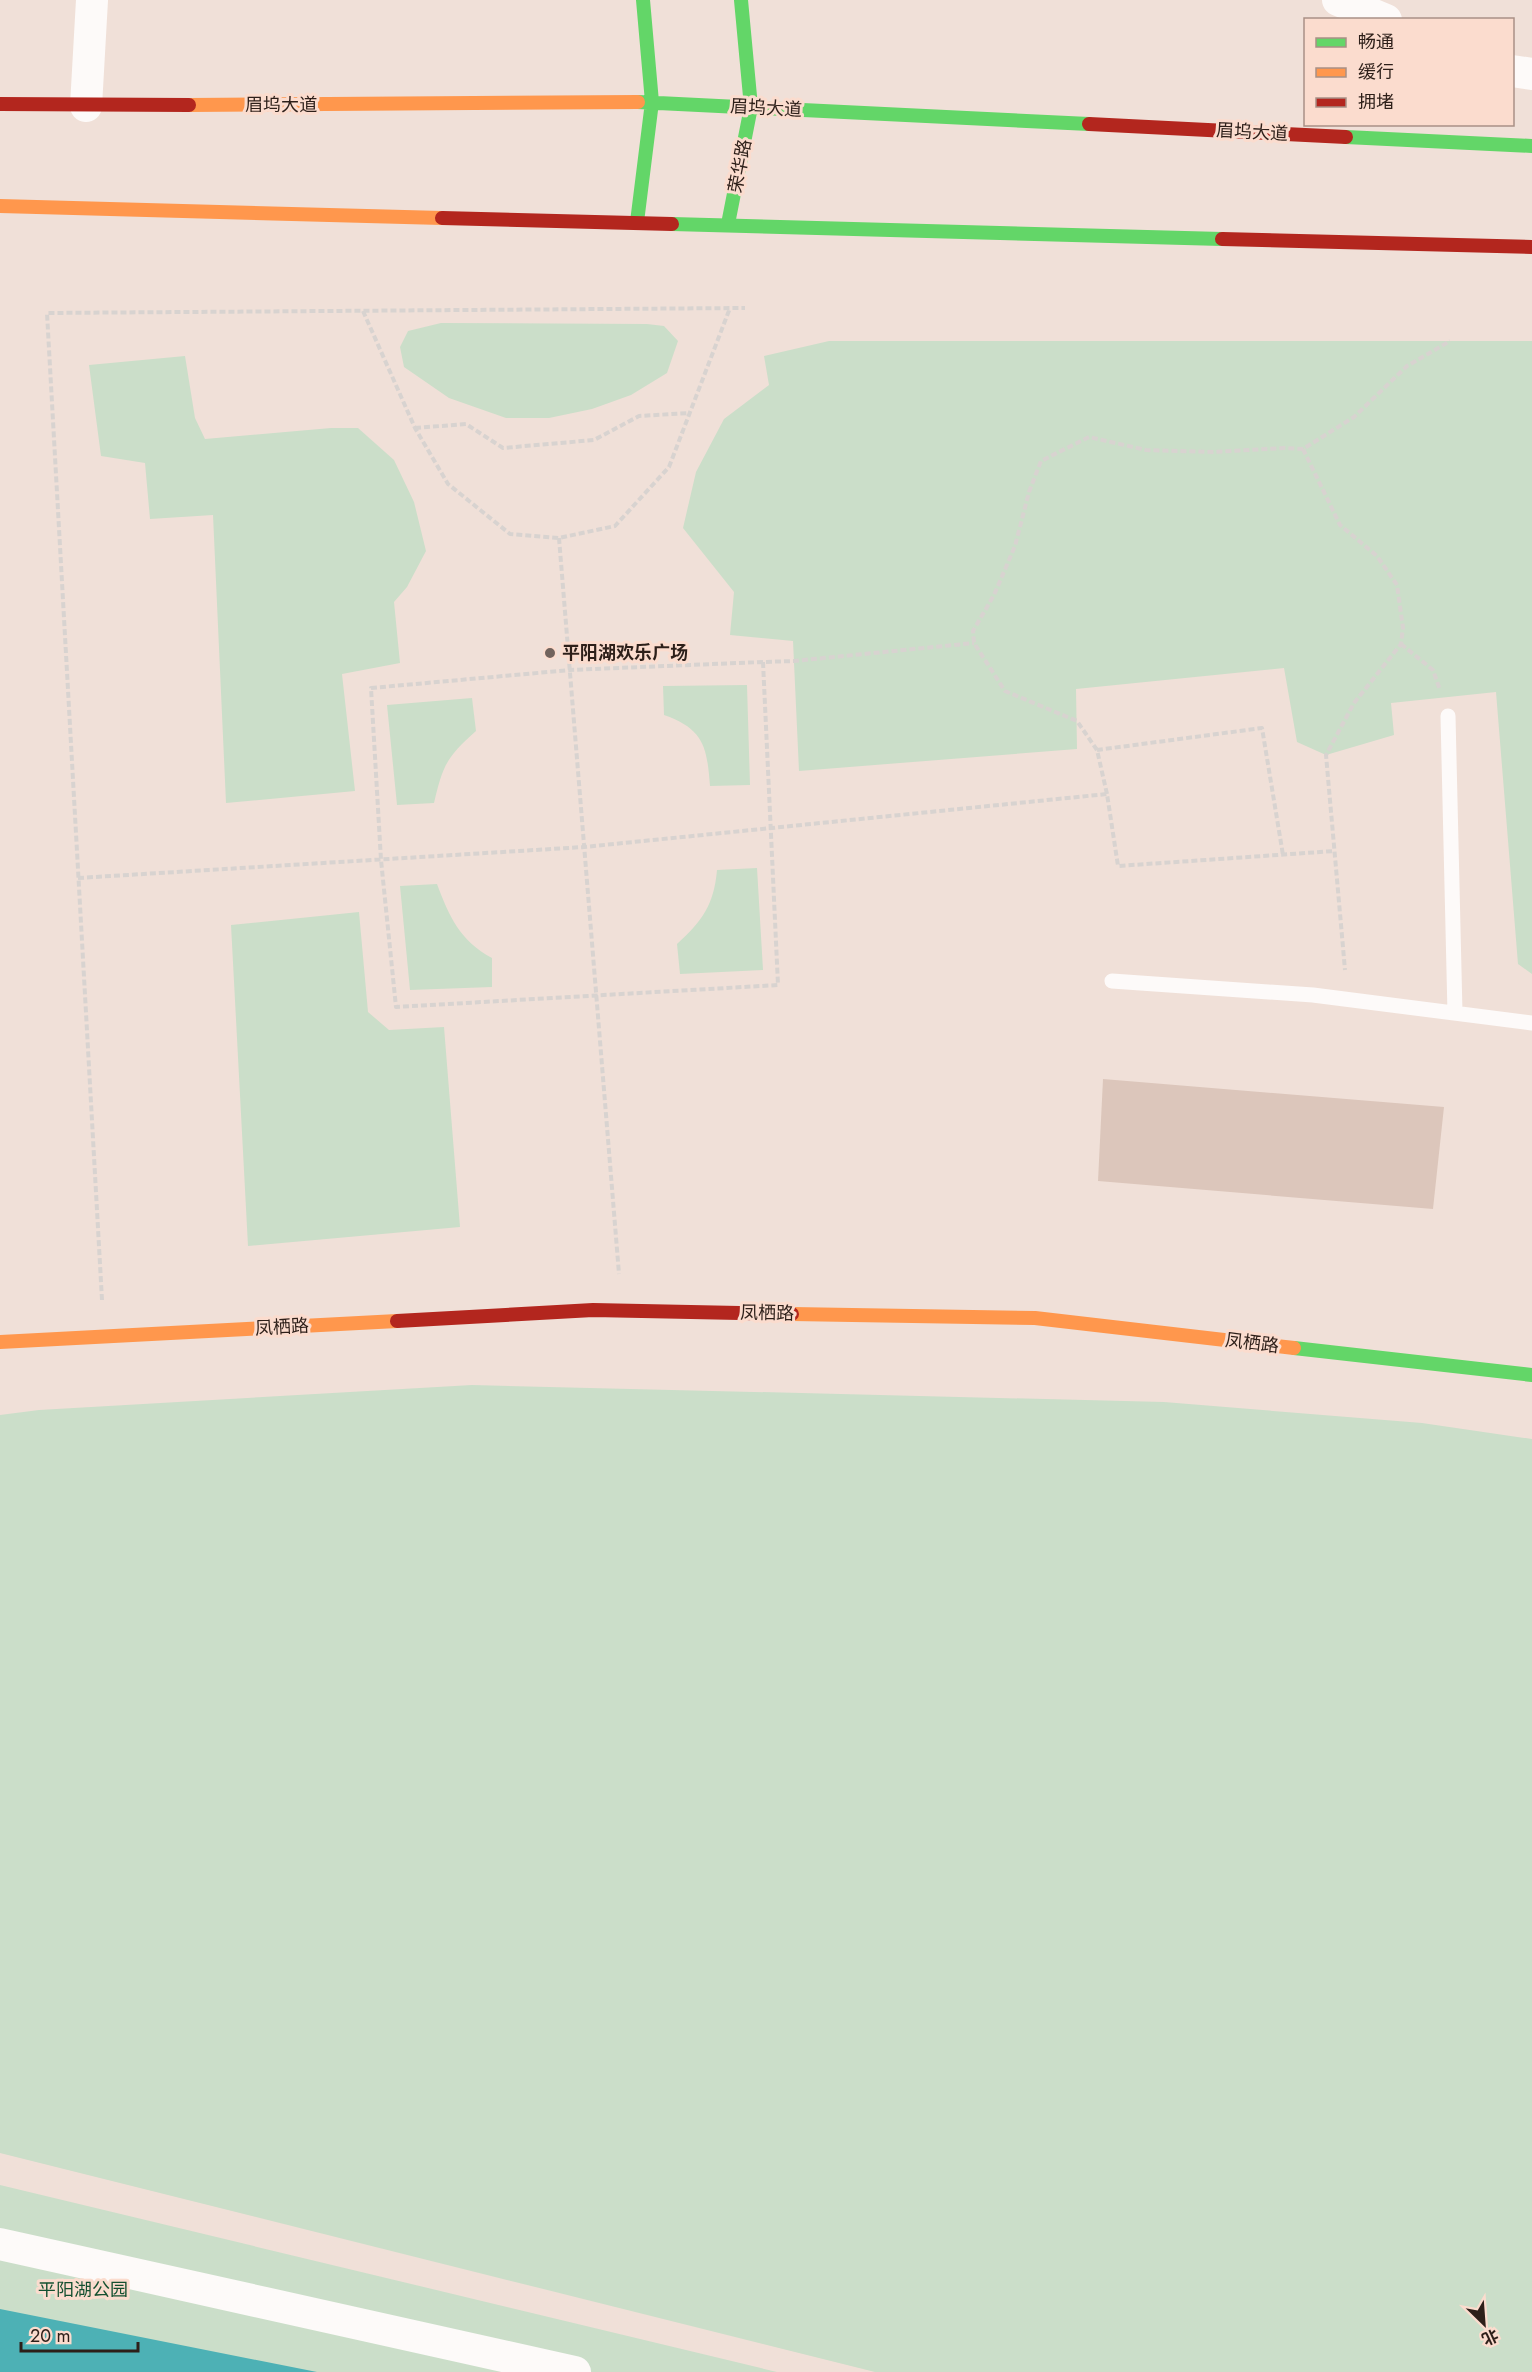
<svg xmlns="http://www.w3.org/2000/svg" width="1532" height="2372" viewBox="0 0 1532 2372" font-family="Jost,'Noto Sans SC',sans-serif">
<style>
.green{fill:#cbdec9}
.water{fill:#4db1b5}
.building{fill:#dcc6bb}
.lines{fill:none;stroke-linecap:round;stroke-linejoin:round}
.path{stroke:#d8d3d0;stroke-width:4;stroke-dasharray:6 3;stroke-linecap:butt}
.lane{stroke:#fdfaf9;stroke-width:15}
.street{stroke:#fdfaf9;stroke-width:32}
.fast{stroke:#63d668;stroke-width:14}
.slow{stroke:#ff974d;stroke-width:14}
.jam{stroke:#b3261e;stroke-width:14}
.poi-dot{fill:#71635c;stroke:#fbdcce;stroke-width:2}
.labels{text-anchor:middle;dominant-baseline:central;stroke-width:6;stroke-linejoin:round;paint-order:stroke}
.street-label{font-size:18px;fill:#2d1f19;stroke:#fbdcce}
.poi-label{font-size:18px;font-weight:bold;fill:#2d1f19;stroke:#fbdcce;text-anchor:start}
.park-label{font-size:18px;fill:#145030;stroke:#fbdcce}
</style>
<rect width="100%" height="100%" fill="#f0e0d8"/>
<path class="green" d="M441,323L647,324L664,326L678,341L667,373L631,395L592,409L549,418H506L449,398L404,367L400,347L408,331Z
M829,341H1532V974L1518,964L1496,692L1391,703L1394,735L1326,755L1297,742L1284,668L1076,689L1077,749L799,771L793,641L730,635L734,592L683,528L696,472L724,419L769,385L764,356Z
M185,356L195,418L205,439L331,428H358L394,460L414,502L426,551L407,587L394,602L400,663L342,674L355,791L226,803L213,515L150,519L145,463L101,456L89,365Z
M747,685L750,785L710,786C707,747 704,729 664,715L663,686Z
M472,698L476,731C446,758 443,765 434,803L397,805L387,705Z
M757,868L763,970L680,974L677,944C702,921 714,905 717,870Z
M437,884C449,916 460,941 492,958V987L410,990L400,886Z
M359,912L368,1012L389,1030L444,1027L460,1227L248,1246L231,925Z
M472,1385L1164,1402L1422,1423L1532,1439V2372H875L0,2153V1415L39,1410Z
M0,2185L777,2372H0Z"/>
<path class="water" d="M0,2309L317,2372H0Z"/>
<path class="building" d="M1103,1079L1444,1107L1433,1209L1098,1181Z"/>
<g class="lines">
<path class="path" d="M363,311L415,428L448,484L510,534L559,538L615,526L669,467L730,308
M415,428L466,424L503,448L594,440L639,416L690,413
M1303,449L1340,525L1377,556L1397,585L1403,628L1401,644L1354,703L1326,755L1345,970
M559,538L619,1274
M1401,644L1433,670L1440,690
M763,662L778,985L396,1007L381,860L371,688L570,670L763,662L794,661L974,643
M1097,750L1077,721L1005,691L974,643L973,631L994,595L1015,546L1029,492L1041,461L1089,437L1146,450L1213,452L1284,448L1303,449L1354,417L1407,366L1450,341
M1107,794L1097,750L1262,728L1283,855
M78,878L584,847L1107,794L1118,866L1335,851
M102,1300L47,313L745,308"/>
<path class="lane" d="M1448,716L1455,1013
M1112,981L1313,995L1532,1023"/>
<path class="street" d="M1338,0L1386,20
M1512,71L1532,74
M86,106L92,0
M0,2244L575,2372"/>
<path class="fast" d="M638,102L1089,124
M1346,137L1532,146
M637,222L652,102L643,0
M672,224L1222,239
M728,224L751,107L741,0
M1294,1348L1532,1375"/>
<path class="slow" d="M189,105L638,102
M0,206L442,218
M792,1314L1035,1318L1294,1348
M0,1342L397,1321"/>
<path class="jam" d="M0,104L189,105
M1089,124L1346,137
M442,218L672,224
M1222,239L1532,247
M397,1321L593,1310L792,1314"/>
</g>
<circle class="poi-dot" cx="550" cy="653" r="6"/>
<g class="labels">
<g class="street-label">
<text x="281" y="105">眉坞大道</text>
<text transform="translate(766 108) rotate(3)">眉坞大道</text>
<text transform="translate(1252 132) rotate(3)">眉坞大道</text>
<text transform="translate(740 166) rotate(-79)">荣华路</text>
<text transform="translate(767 1313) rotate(1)">凤栖路</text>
<text transform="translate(282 1327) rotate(-3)">凤栖路</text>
<text transform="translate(1252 1343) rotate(7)">凤栖路</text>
</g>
<g class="poi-label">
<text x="562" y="653">平阳湖欢乐广场</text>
</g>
<g class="park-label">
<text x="83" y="2290">平阳湖公园</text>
</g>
</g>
<rect x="1304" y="18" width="210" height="108" fill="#fbdcce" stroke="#a99086" stroke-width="1.5"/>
<rect x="1316" y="38" width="30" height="9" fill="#63d668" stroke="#a99086" stroke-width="1.5"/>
<text x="1358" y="48" font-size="18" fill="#2d1f19">畅通</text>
<rect x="1316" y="68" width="30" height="9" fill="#ff974d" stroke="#a99086" stroke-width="1.5"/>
<text x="1358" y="78" font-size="18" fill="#2d1f19">缓行</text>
<rect x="1316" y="98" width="30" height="9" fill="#b3261e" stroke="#a99086" stroke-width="1.5"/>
<text x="1358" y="108" font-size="18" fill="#2d1f19">拥堵</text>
<g transform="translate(1484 2324) rotate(155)" stroke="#fbdcce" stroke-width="4.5" paint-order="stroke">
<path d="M0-4.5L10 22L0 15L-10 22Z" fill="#2d1f19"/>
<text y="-9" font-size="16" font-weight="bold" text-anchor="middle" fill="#2d1f19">北</text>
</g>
<path d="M21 2342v9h117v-9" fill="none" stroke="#2d1f19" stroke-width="3"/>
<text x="30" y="2342" font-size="18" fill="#2d1f19" stroke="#fbdcce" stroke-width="4.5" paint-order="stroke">20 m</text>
</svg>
